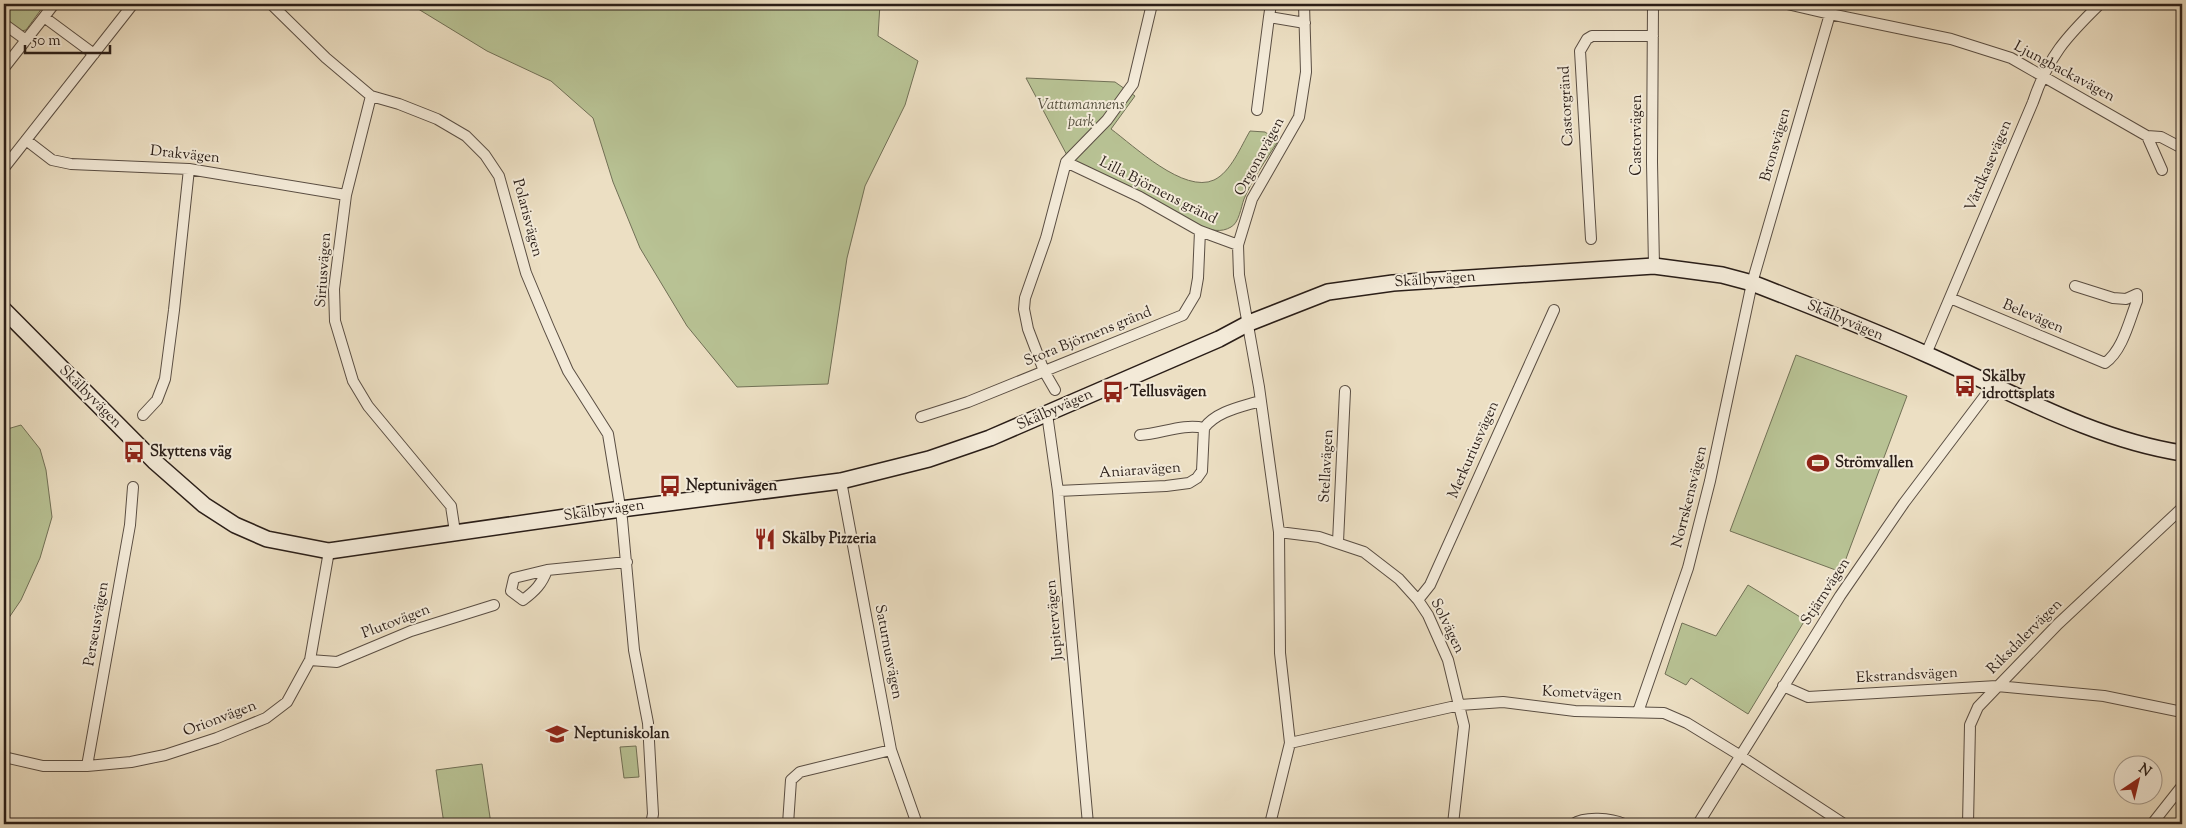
<svg xmlns="http://www.w3.org/2000/svg" width="2186" height="828" viewBox="0 0 2186 828" font-family="'Sorts Mill Goudy',serif">
<style>
.green{fill:#b8c294;stroke:#717056}
.lines{fill:none;stroke-linecap:round;stroke-linejoin:round}
.street-casing{stroke:#5a4e43;stroke-width:12}
.secondary-casing{stroke:#2a1e18;stroke-width:18}
.street{stroke:#f3ead8;stroke-width:10}
.secondary{stroke:#f3ead8;stroke-width:15}
.labels{text-anchor:middle;dominant-baseline:central;stroke-width:4;stroke-linejoin:round;paint-order:stroke}
.street-label{font-size:15px;fill:#2a1e18;stroke:#f3ead8}
.park-label{font-size:15px;font-style:italic;fill:#554f3d;stroke:#f3ead8}
.poi-label{font-size:15px;font-weight:bold;fill:#2a1e18;stroke:#f3ead8;text-anchor:start}
</style>
<rect width="100%" height="100%" fill="#ecdfc3"/>
<filter id="stains"><feTurbulence type="fractalNoise" baseFrequency=".004" numOctaves="4"/><feColorMatrix values="0 0 0 0 .2 0 0 0 0 .09 0 0 0 0 .02 0 0 0 .5 -.17"/></filter>
<radialGradient id="worn" r=".72"><stop offset=".6" stop-color="#630" stop-opacity="0"/><stop offset="1" stop-color="#630" stop-opacity=".3"/></radialGradient>
<path class="green" d="M4,4H45L26,30L16,32L4,22Z
M410,4H880L878,36L918,61L905,105L865,186L847,258L828,384L737,387L687,326L640,248L613,182L593,118L551,81L487,51Z
M1026,78L1115,82L1135,96L1111,129C1134,146 1184,194 1214,180C1231,172 1241,146 1250,131L1265,132L1278,141C1266,160 1253,178 1244,199C1241,207 1239,223 1231,227C1221,233 1211,230 1201,227L1069,159Z
M1796,355L1907,396L1841,572L1730,531Z
M21,425L40,449L46,470L52,517L40,558L21,600L4,625V430Z
M1748,585L1805,620L1748,714L1691,678L1686,685L1665,674L1682,623L1716,636Z
M636,746L639,777L624,778L620,747Z
M482,764L491,824H444L436,770Z"/>
<g class="lines">
<g class="street-casing">
<path id="street" d="M271,4L326,58L371,96L399,104L437,119L466,136L485,155L499,176L526,273L549,328L568,371L608,434L622,519L634,650L648,723L653,814L651,824
M1271,4L1269,17L1305,23
M1653,4L1652,162L1654,266
M1787,4L1830,14L1951,39L2011,58L2147,136L2161,137L2182,148
M44,17L54,4
M4,24L26,40
M4,68L44,17L94,54
M371,96L346,195L334,289L335,321L353,381L368,406L451,506L455,532
M1257,110L1269,17
M2147,136L2162,170
M26,140L52,160L71,164L189,169L346,195
M1066,162L1140,197L1200,231L1238,245
M4,168L133,4
M1591,239L1580,51L1587,39L1592,36H1653
M1950,298L2105,363C2123,350 2129,321 2137,301V294L2126,299L2113,298L2075,286
M1926,354L2033,102C2048,57 2066,37 2100,4
M1055,390L1044,371L1028,329L1024,309L1025,298L1046,238L1066,162L1107,120L1133,84L1152,4
M1047,414L1058,491L1088,824
M143,415L157,400L165,379L174,310L189,169
M921,417L968,402L1183,315L1195,295L1198,278L1200,231
M1140,435C1161,434 1183,423 1204,428
M841,481L891,750L917,824
M1058,491L1166,486L1189,483L1197,478L1202,471L1204,428C1217,411 1241,407 1260,401
M1279,532L1319,537L1364,552L1399,579L1418,600L1428,615L1448,660L1464,726L1453,824
M1338,542L1345,391
M547,570L514,578L511,591L523,600C535,591 542,584 547,570L627,562
M1418,600L1430,585L1554,310
M310,660L337,662L411,631L494,605
M1783,686L1808,697L1997,686L2104,696L2182,712
M1638,712L1688,568L1710,481L1752,283L1830,14
M1290,743L1460,705L1503,702L1575,711L1664,713L1687,723L1736,753L1844,824
M4,757L43,766H87L131,762L165,755L217,738L266,718L287,702L310,660L329,551
M87,766L130,525L133,487
M788,824L791,780L800,772L891,750
M1270,824L1290,743L1280,653L1279,532L1259,387L1239,275L1238,245L1252,199L1299,117L1306,72L1304,4
M1573,824C1585,816 1611,818 1624,824
M1698,824L1840,596L1904,503L1993,385
M1968,824L1970,725L1978,707L2058,624L2182,508
M2152,824L2182,786"/>
</g>
<g class="secondary-casing">
<path id="secondary" d="M4,310L154,461L204,505L235,525L267,539L329,551L621,509L841,481L929,459L990,438L1219,339L1249,323L1328,292L1393,283L1654,266L1722,275L1752,283C1811,306 1870,329 1928,355C2010,391 2092,439 2182,453"/>
</g>
<use href="#street" class="street"/>
<use href="#secondary" class="secondary"/>
</g>
<defs>
<g id="bus-bare" transform="scale(1.725)"><path d="M-5-6H5V4H4V6H2V4H-2V6H-4V4H-5ZM-3.5-4V0h7V-4ZM-3.5 1.2v1.5H-2V1.2ZM2 1.2v1.5H3.5V1.2Z" fill="#8f2418" stroke="#f3ead8" stroke-width="2.5" paint-order="stroke"/></g>
<g id="stadium-bare" transform="scale(1.725)"><path d="M0-5a6.5 5 0 1 0 0 10a6.5 5 0 1 0 0-10ZM-3.5-1.8h7v3.6h-7Z" fill="#8f2418" stroke="#f3ead8" stroke-width="2.5" paint-order="stroke"/></g>
<g id="restaurant-bare" transform="scale(1.725)"><path d="M-5-6h1v4h1v-4h1v4h1v-4h1v5L-1.5 .5V6h-2V.5L-5-1ZM5-6V6H3V1.5H1.5Q1.5-4 5-6Z" fill="#8f2418" stroke="#f3ead8" stroke-width="2.5" paint-order="stroke"/></g>
<g id="school-bare" transform="scale(1.725)"><path d="M0-5L7-2L0 1L-7-2ZM-4 1L0 2.5L4 1V4Q0 6-4 4Z" fill="#8f2418" stroke="#f3ead8" stroke-width="2.5" paint-order="stroke"/></g>
</defs>
<g fill-rule="evenodd">
<use href="#bus-bare" x="1965" y="386"/>
<use href="#bus-bare" x="1113" y="392"/>
<use href="#bus-bare" x="134" y="452"/>
<use href="#stadium-bare" x="1818" y="463"/>
<use href="#bus-bare" x="670" y="486"/>
<use href="#restaurant-bare" x="765" y="539"/>
<use href="#school-bare" x="557" y="734"/>
</g>
<g class="labels">
<g class="street-label">
<text transform="translate(2064 72) rotate(28)">Ljungbackavägen</text>
<text transform="translate(1567 106) rotate(-93)">Castorgränd</text>
<text transform="translate(1637 135) rotate(-90)">Castorvägen</text>
<text transform="translate(1776 145) rotate(-74)">Bronsvägen</text>
<text transform="translate(185 155) rotate(6)">Drakvägen</text>
<text transform="translate(1260 157) rotate(-61)">Orgonavägen</text>
<text transform="translate(1989 166) rotate(-67)">Vårdkasevägen</text>
<text transform="translate(1158 191) rotate(27)">Lilla Björnens gränd</text>
<text transform="translate(527 218) rotate(75)">Polarisvägen</text>
<text transform="translate(324 270) rotate(-86)">Siriusvägen</text>
<text transform="translate(1435 280) rotate(-4)">Skälbyvägen</text>
<text transform="translate(2033 317) rotate(23)">Belevägen</text>
<text transform="translate(1845 321) rotate(23)">Skälbyvägen</text>
<text transform="translate(1088 337) rotate(-22)">Stora Björnens gränd</text>
<text transform="translate(90 397) rotate(45)">Skälbyvägen</text>
<text transform="translate(1055 410) rotate(-24)">Skälbyvägen</text>
<text transform="translate(1474 450) rotate(-66)">Merkuriusvägen</text>
<text transform="translate(1327 466) rotate(-87)">Stellavägen</text>
<text transform="translate(1140 471) rotate(-4)">Aniaravägen</text>
<text transform="translate(1690 497) rotate(-76)">Norrskensvägen</text>
<text transform="translate(604 511) rotate(-8)">Skälbyvägen</text>
<text transform="translate(1826 592) rotate(-57)">Stjärnvägen</text>
<text transform="translate(1055 620) rotate(-95)">Jupitervägen</text>
<text transform="translate(396 622) rotate(-21)">Plutovägen</text>
<text transform="translate(97 624) rotate(-80)">Perseusvägen</text>
<text transform="translate(1447 626) rotate(64)">Solvägen</text>
<text transform="translate(2025 637) rotate(-45)">Riksdalervägen</text>
<text transform="translate(888 652) rotate(79)">Saturnusvägen</text>
<text transform="translate(1907 676) rotate(-3)">Ekstrandsvägen</text>
<text transform="translate(1582 694) rotate(3)">Kometvägen</text>
<text transform="translate(220 719) rotate(-21)">Orionvägen</text>
</g>
<g class="park-label">
<text x="1081" y="105">Vattumannens<tspan x="1081" dy="17">park</tspan></text>
</g>
<g class="poi-label">
<text x="1982" y="377">Skälby<tspan x="1982" dy="17">idrottsplats</tspan></text>
<text x="1130" y="392">Tellusvägen</text>
<text x="150" y="452">Skyttens väg</text>
<text x="1835" y="463">Strömvallen</text>
<text x="686" y="486">Neptunivägen</text>
<text x="782" y="539">Skälby Pizzeria</text>
<text x="574" y="734">Neptuniskolan</text>
</g>
</g>
<rect width="2186" height="828" fill="none" stroke="#ecdfc3" stroke-width="20"/>
<rect x="5" y="5" width="2176" height="818" fill="none" stroke="#2a1e18" stroke-width="2.5"/>
<rect x="10" y="10" width="2166" height="808" fill="none" stroke="#2a1e18"/>
<g transform="translate(2138 780) rotate(35)"><circle r="24" fill="#f3ead8" stroke="#a3988b"/>
<path d="M0-4L9 19L0 12L-9 19Z" fill="#8f2418"/>
<text y="-8" font-size="14" font-weight="bold" text-anchor="middle" fill="#2a1e18">N</text>
</g>
<path d="M25 45v8h85v-8" fill="none" stroke="#2a1e18" stroke-width="2.5"/>
<text x="32" y="45" font-size="15" fill="#2a1e18" stroke="#f3ead8" stroke-width="4" paint-order="stroke">50 m</text>
<rect width="100%" height="100%" filter="url(#stains)"/>
<rect width="100%" height="100%" fill="url(#worn)"/>
</svg>
